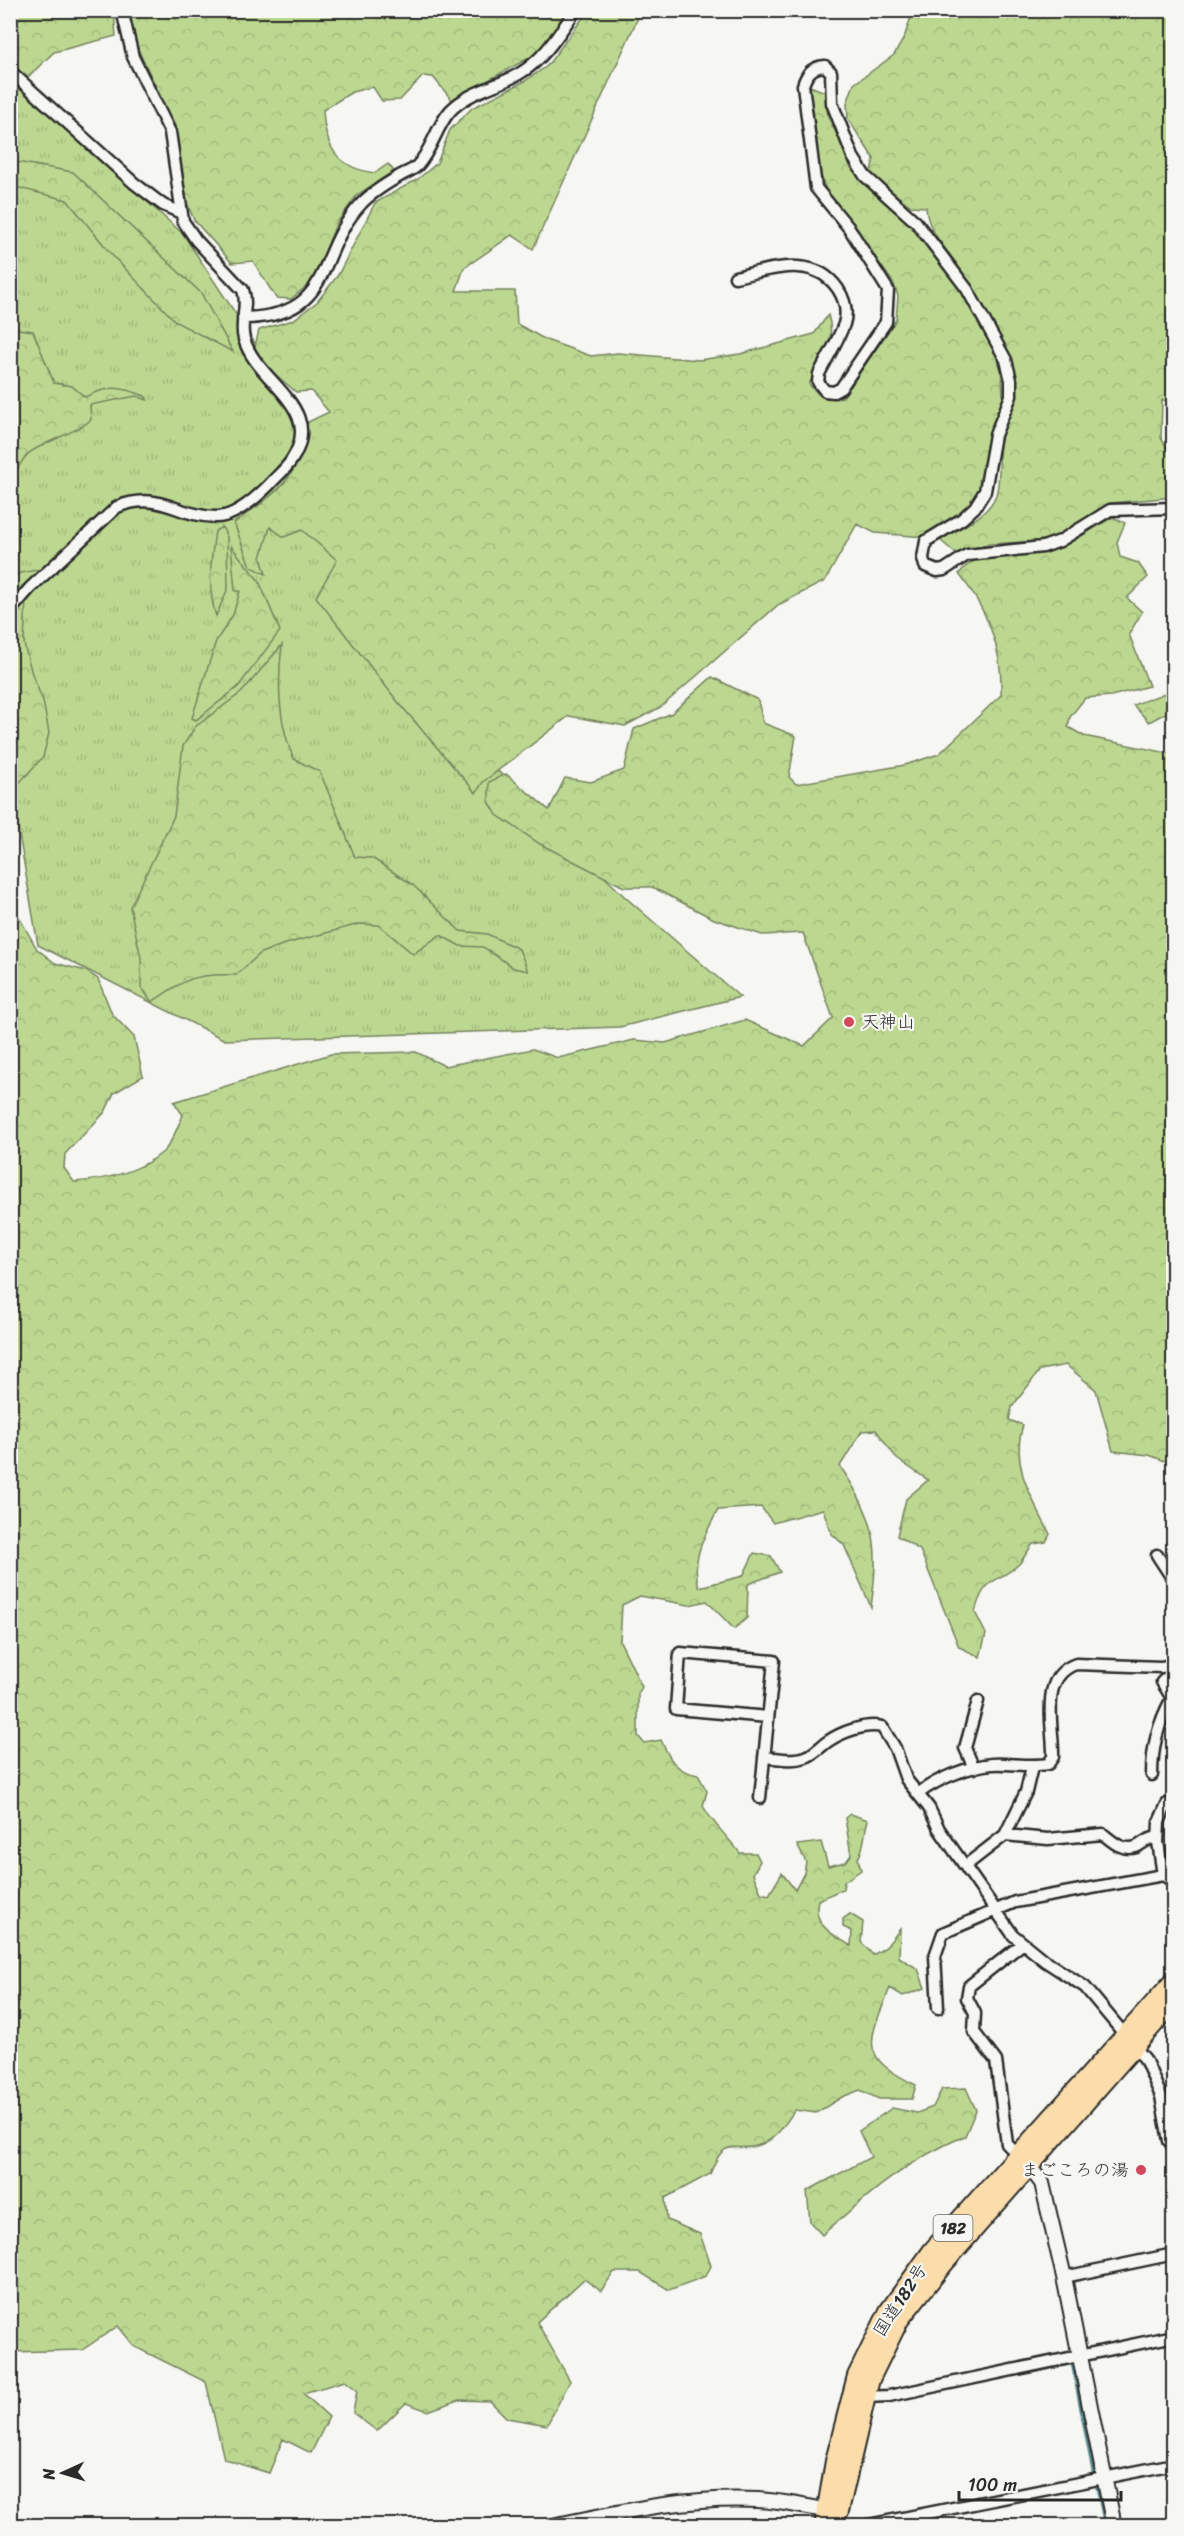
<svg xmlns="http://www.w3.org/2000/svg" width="1184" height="2536" viewBox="0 0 1184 2536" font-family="Sriracha,'Klee One',sans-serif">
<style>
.grass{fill:url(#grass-tufts);stroke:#74825e;stroke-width:1.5}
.forest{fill:url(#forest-crowns);stroke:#74825e;stroke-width:1.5}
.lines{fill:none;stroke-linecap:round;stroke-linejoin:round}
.stream{stroke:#5a8b8f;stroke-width:3}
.street-casing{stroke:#2b2b2b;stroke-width:15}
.secondary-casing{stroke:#2b2b2b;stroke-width:18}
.highway-casing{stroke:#2b2b2b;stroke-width:22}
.street{stroke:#f6f6f2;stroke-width:10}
.secondary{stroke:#f6f6f2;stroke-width:14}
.highway{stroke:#fbddab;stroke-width:18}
.poi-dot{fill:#d1495b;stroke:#f6f6f2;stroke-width:2}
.labels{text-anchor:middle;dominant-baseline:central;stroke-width:4.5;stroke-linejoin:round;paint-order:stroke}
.shield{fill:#f6f6f2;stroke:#686867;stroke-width:1.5}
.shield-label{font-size:16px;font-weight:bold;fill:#2b2b2b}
.poi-label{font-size:18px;fill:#2b2b2b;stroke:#f6f6f2;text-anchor:start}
.street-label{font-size:18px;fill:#2b2b2b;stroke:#f6f6f2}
</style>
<defs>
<pattern id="grass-tufts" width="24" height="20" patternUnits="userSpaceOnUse" patternTransform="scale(1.5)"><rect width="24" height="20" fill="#bcd890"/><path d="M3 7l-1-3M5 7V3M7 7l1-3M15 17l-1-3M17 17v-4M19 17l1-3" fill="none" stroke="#a2ba7c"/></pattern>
<pattern id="forest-crowns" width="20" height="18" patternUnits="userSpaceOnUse" patternTransform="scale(1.5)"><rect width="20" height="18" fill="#bcd890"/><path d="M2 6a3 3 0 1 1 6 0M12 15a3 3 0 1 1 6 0" fill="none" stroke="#a2ba7c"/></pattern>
</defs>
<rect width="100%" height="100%" fill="#f6f6f2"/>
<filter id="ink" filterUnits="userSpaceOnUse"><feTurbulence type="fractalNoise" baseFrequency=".0167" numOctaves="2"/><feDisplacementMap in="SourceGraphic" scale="12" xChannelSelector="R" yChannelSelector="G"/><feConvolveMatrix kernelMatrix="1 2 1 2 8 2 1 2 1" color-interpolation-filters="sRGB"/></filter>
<g filter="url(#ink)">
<path class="grass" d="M10,78L183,234L288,393L393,667L625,897L740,997L620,1027L225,1040L38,945L10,782Z"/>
<path class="forest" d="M11,11H114L116,36L54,52L26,79L11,68Z
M130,11H567L538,53L452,100L433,77L423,76L400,100L382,101L373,87L352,92L323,110C325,146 336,168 375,173L388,164L394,171L357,195L336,224L321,262L309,284L291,299L276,298L253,261L232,263L194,220L187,203L176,128L134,41Z
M588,11H641L533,249L512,235L464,268L456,291H515L517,324L546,340L591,356L618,353L699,360L740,354L814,334L828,315C837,342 822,361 809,384C820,398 826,400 843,397L896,320L898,296L893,282L826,190L818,167L807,95L810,86L825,92L828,117L858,177L913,226L956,279L996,355L1002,373L1003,398L989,438L981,491L957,519L925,537L875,533L857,524L825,581L778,605L661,707L625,726L569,716L483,782L476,793L398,702L316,597L337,560L302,530L284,537L270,527L261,558L266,574L250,566L234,523C281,489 298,481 308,422L329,412L311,391L296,392L253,355L259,330L293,320L317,302L338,275L375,203L418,179L437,163L450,130L472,108L525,81L547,66Z
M913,11H1173L1174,401L1162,400L1161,438L1173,457V497L1110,503L1051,540L989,544L955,553L939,539C958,529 988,517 996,495C1001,479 998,457 1000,440C1003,422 1015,408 1016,388C1016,356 977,293 958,266C945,246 927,231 926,207L911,206L870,175L874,159L848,119L847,103L854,84L894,55L904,38Z
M11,161L73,172L201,293L233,352L176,322L112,255L67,200L11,186Z
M11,328L33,331L54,383L72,386L85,397C110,385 119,386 145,396L147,400L136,396L90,405L91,420C73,434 51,439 32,451C22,456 20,469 11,476Z
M1113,517L1125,523L1117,542L1120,557L1138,563L1148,577L1127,598L1142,612L1129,634L1149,686L1111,696L1085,698L1070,717L1068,727L1084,736L1173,754V1464L1149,1455L1113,1451L1096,1390L1066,1365L1040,1370L1012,1407L1009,1420L1023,1425C1010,1466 1032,1498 1050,1534L1046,1542L1033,1544C1028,1550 1024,1558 1019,1564C996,1585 985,1575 975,1612L986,1634L980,1657L959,1647L920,1550L897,1536L906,1499L928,1480L897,1459L876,1430L862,1431L840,1466C876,1519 880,1544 871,1607L844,1545L831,1533L823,1509L773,1523L761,1507L718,1510C705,1535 690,1559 699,1587L743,1576L754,1553L771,1556L780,1572L748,1584L747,1618L734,1629L707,1601L689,1605L640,1596L622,1605L620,1641L642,1687L638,1694V1736L644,1743L661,1740C670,1760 675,1771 698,1775L707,1791L703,1806C712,1823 728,1837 740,1853H756L760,1861L753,1874L761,1893L769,1895L782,1873L795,1890L804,1873L806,1862L797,1845L821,1842L828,1866L846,1862L851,1855L845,1818L850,1814L868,1820C863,1836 866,1843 858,1859L861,1870L844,1882L843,1889L818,1900C812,1925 832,1934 851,1946L852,1931L843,1927V1919L850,1914L863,1922L861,1942L873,1955L886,1947L900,1929L899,1957L918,1969L925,1988L903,1996L890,1988C869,2041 856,2056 916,2085L912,2099H879L860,2090L842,2097L816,2113L795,2110C785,2124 778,2137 762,2144C735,2156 726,2131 710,2174L665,2198L667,2220L700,2234L711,2266L706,2276L669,2290L640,2272H614L601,2291L584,2279L537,2322L570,2381L547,2425L507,2418L490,2401L459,2400L428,2411L406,2403L377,2431L353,2413L357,2390L345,2381L303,2393L329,2417L311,2453L283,2439L269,2473L224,2459L206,2382L135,2347L118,2326L82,2350L11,2352L10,901L37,949L55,963L86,971L98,979L112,1014L134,1037L143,1076L114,1093L105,1112L65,1154L64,1168L74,1182C104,1180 139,1172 163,1152C172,1144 178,1125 183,1115L174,1102L331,1054L416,1052L445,1066L533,1049L558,1058L634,1040L665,1043L745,1020L804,1046L833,1018L803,933L762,935L714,919L652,887H624L540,844L497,815L489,801V782L506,774L549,810L565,778L591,782L624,770L634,729L672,713L712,677L758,700L763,723L796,736L789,777L796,784L905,765L939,754L1001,695C1003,650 987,609 959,574C980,544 1019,560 1051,551C1069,546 1095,527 1113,517Z
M222,527L227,537L228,588L216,616C207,589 211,559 215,531Z
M231,546L259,581L280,631L238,687L196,720L192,718L216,641L233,615L240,591H235Z
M36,570L40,573L11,604V575Z
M26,597L24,644L32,674L43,701L49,733L43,757L19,783L11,817L13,715L11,617Z
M282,645C277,684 278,723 294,759L320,772L355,857L372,858L413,885L460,931L487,934L519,949L528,971L514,968L483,947L460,946L440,935L413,954L379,925L359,924L282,945L261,953L236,975C194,973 186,979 152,1002L141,987V958L130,907L174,816L183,746L195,727L242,692Z
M1173,690V709L1149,722L1133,705Z
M966,2088L976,2110L965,2136C910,2158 866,2196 822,2235L810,2222L807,2191L871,2157L859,2131L892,2108L917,2113L933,2107L942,2089Z"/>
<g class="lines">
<path class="stream" d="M1087,2360L1174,2342
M1072,2363L1094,2477
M1096,2483L1105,2526"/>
<g class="street-casing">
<path id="street" d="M10,71L134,183L163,205L181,213
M735,277C769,270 814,253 838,289C845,300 848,311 844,324C838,341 827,358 819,374L818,382L825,391L834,392L841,388L886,322L888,290L849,228L816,188L803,85C807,73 812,67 825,66L831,72L832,103L853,157L865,176L916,222L967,289L1006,360L1011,380V396L995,435L985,491L975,507L962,519L926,541L923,558L925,566L937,571L944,570L967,555L1043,547L1060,541L1110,510L1174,508
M243,318C336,317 314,255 361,204C370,194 386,184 398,177C404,173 412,171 417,166C432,150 436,127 450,111C470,90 499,87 522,72C545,58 560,32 576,10
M10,611L30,588L117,507C159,490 176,516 215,517C234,518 256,498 269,485C276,477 285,470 291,461C327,408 257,383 244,339C239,323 249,306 243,290L196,240L183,221L170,132L133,57L122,10
M1157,1555L1174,1581
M764,1757C778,1758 795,1762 808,1756C815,1753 821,1746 827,1742C841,1732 866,1723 882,1727L895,1748L906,1779L929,1808L939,1829L1013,1935L1045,1961L1085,1987L1145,2059L1161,2096L1169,2141L1174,2147
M974,1768L965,1748L978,1701
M1152,1775C1152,1746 1158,1724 1172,1698L1162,1682L1174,1671
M919,1793C937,1779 969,1766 992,1764C1011,1763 1029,1767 1048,1764L1053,1757C1054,1725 1038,1677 1076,1664L1161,1667L1174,1665
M760,1798L774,1661L680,1653L676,1709L768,1717
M1005,1835L1048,1839L1103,1834C1113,1842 1122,1851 1136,1847C1143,1844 1146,1839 1154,1838L1158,1842L1163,1875L1174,1882
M1158,1842L1159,1822L1167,1804L1174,1803
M965,1866L1005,1835L1026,1792L1032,1767
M938,2008L935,1956L943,1933L1015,1902L1163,1875
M1019,2156L1007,2144L996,2061L974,2032L975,2013L967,1998L969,1986L1022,1944
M1064,2277L1174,2254
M865,2397L889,2396L1174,2336
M863,2526L1174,2464"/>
</g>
<g class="secondary-casing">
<path id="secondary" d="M1024,2160L1042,2183L1064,2277L1114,2526
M553,2526C620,2512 689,2496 758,2500C781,2501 805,2507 827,2510"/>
</g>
<g class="highway-casing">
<path id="highway" d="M839,2511L870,2379L899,2320L945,2262L1174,2001
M824,2526L835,2461L857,2376L889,2311L933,2250L1174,1981"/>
</g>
<use href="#street" class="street"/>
<use href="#secondary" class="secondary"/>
<use href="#highway" class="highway"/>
</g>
</g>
<g class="poi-dot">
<circle cx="849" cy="1022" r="6"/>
<circle cx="1141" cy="2170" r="6"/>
</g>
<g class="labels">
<rect class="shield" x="933.5" y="2215" width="39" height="26" rx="4.5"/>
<g class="shield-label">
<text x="953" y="2228">182</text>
</g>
<g class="poi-label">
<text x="861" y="1022">天神山</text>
<text x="1129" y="2170" text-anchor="end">まごころの湯</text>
</g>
<g class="street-label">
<text transform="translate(900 2300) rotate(-57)">国道182号</text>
</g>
</g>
<rect width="1184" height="2536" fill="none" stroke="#f6f6f2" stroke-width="36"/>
<rect x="18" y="18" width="1148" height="2500" fill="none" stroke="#2b2b2b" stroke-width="2" filter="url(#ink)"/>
<g transform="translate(63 2473) rotate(266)" stroke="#f6f6f2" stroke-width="4.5" paint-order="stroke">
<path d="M0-4.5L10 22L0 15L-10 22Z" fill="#2b2b2b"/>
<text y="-9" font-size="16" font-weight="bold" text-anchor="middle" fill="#2b2b2b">N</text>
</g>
<path d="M959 2491v9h162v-9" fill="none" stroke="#2b2b2b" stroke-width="3"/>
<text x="968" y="2491" font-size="18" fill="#2b2b2b" stroke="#f6f6f2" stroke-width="4.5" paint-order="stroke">100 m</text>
</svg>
